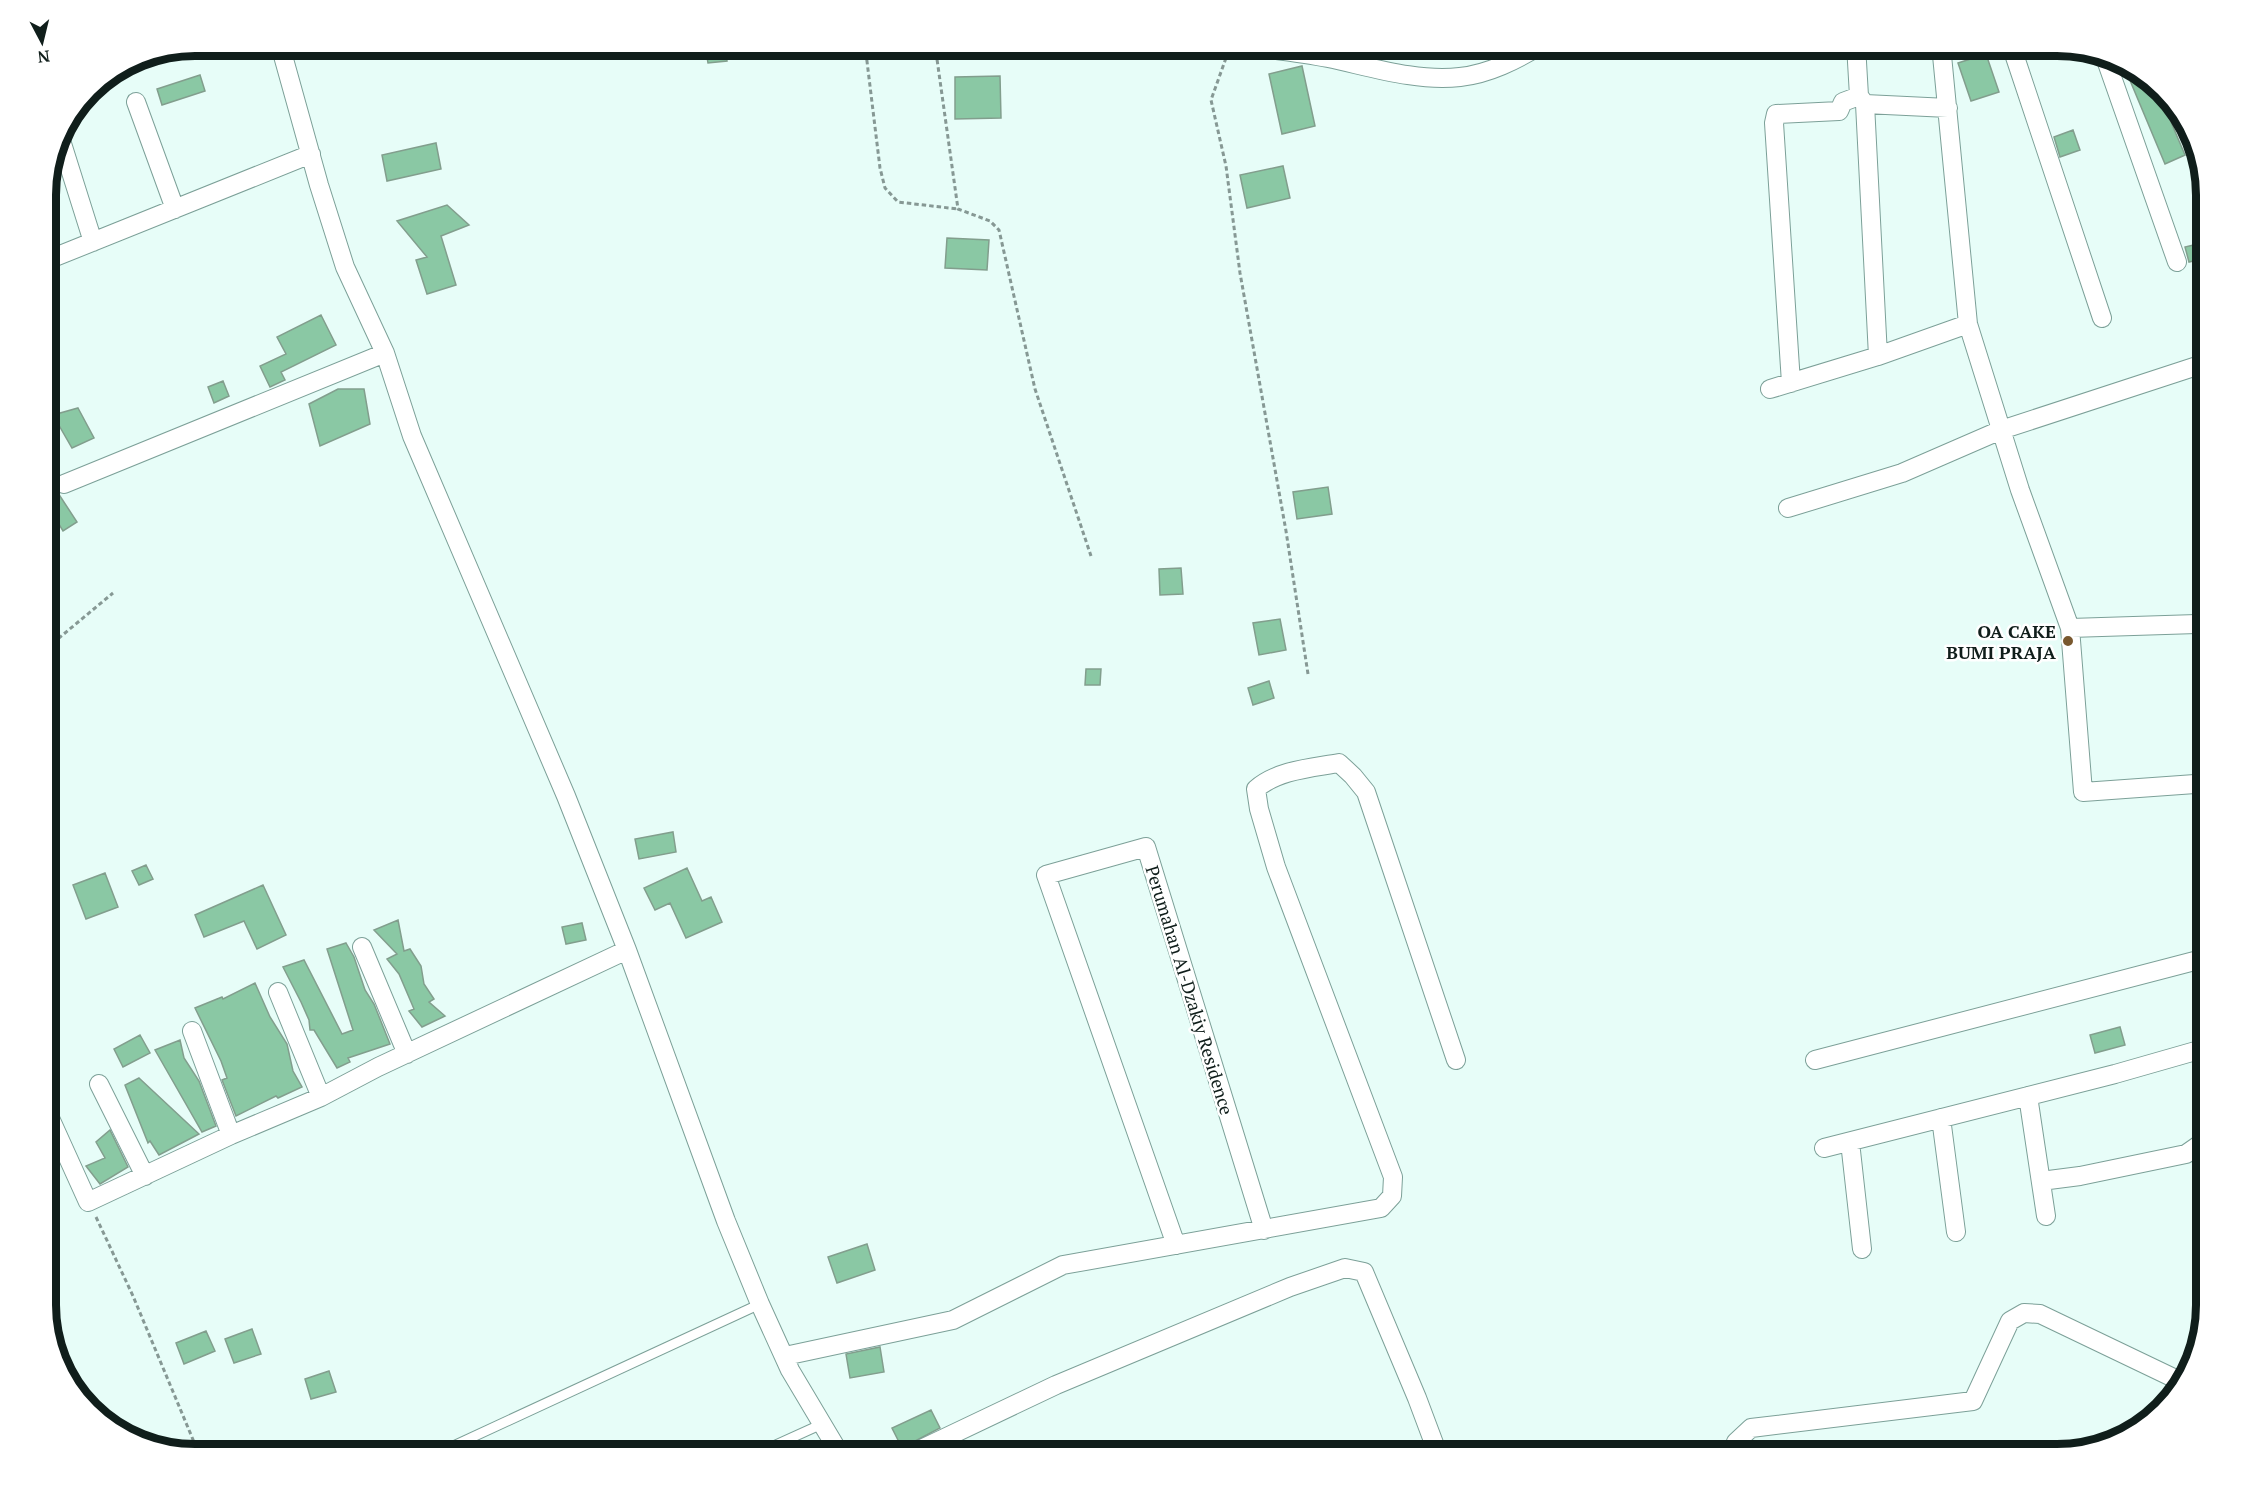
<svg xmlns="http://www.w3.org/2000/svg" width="2251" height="1499" viewBox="0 0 2251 1499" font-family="'PT Serif',serif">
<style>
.building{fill:#8ac8a4;stroke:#829e8d;stroke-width:1.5}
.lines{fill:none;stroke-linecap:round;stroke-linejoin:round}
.service-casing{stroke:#7ca098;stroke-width:11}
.minor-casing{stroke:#7ca098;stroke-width:20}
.path{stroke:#869894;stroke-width:3;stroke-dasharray:4.5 3;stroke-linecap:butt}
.service{stroke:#fff;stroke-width:9}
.minor{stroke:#fff;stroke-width:18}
.poi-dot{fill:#79582f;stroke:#fff;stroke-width:2}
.labels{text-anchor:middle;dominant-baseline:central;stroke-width:5;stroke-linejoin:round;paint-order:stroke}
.poi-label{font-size:18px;font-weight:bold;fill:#101e1b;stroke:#fff;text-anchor:end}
.street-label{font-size:18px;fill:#101e1b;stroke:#fff}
.rim{fill:none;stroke:#101e1b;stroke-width:8}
</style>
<rect width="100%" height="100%" fill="#e7fdf8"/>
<path class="building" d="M705,45H725L727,61L708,63Z
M1986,54L1999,92L1971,101L1958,63Z
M1302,66L1315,126L1282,134L1269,74Z
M2124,66L2140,70L2157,89L2185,155L2165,164Z
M200,75L205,91L162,105L157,89Z
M1000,76L1001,118L955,119V77Z
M2073,130L2080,150L2060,157L2054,137Z
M436,143L441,169L387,181L382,155Z
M1283,166L1290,198L1247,208L1240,175Z
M447,205L469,225L441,236L456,285L427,294L416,260L427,257L397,221Z
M947,238L989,240L987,270L945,268Z
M2206,242V258L2189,262L2185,247Z
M321,315L336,345L281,372L285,380L270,387L260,366L286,354L277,337Z
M223,381L229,396L214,403L208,387Z
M338,389H364L370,424L320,446L309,404Z
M78,408L94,438L72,448L53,415Z
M1328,487L1332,514L1297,519L1293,492Z
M58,493L77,522L63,531L45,501Z
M1181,568L1183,594L1160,595L1159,569Z
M1280,619L1286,650L1259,655L1253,623Z
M1086,669H1101L1100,685H1085Z
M1269,681L1274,698L1253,705L1248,688Z
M673,832L676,852L639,859L635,839Z
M146,865L153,879L139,885L132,871Z
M687,868L702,901L711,897L722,922L686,938L670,903L655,910L644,888Z
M105,873L118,907L86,919L73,885Z
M263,885L286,935L257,949L244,921L204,937L195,915Z
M398,920L404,951L410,949L421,966L424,984L434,999L429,1002L445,1016L422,1027L409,1011L414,1009L399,974L387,959L397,954L374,930Z
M582,923L586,940L566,944L562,927Z
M346,943L354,957L365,990L374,1004L390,1044L348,1058L350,1062L337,1068L314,1030H310L309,1020L301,1002L283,967L304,960L342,1034L353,1030L327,949Z
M255,983L270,1017L287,1044L293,1071L302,1087L278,1098L276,1096L236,1116L222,1080L227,1078L221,1061L195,1008L222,997L223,999Z
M2120,1027L2125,1045L2095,1053L2090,1035Z
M140,1035L150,1053L123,1067L114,1049Z
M180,1040L184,1058L199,1081L216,1126L202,1132L155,1050Z
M139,1078L199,1134L159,1155L150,1141L148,1143L125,1085Z
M110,1130L128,1167L100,1184L86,1166L105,1158L96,1142Z
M867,1244L875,1270L837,1283L828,1257Z
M252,1329L261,1354L234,1363L225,1339Z
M206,1331L215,1351L184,1364L176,1343Z
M880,1347L884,1372L850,1378L846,1354Z
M329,1371L336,1392L311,1399L305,1379Z
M931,1410L940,1428L902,1448L892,1428Z"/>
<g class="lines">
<g class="service-casing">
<path id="service" d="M436,1454L760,1304
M756,1454L822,1424"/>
</g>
<g class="minor-casing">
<path id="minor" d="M280,45L319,185L345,267L385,353L412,436L566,796L627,950L726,1221L760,1304L790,1370L840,1454
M1237,45C1268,49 1298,52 1328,58C1371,67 1417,82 1460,77C1489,74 1516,60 1541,45
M2011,45L2102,318
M2106,60L2177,262
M136,102L175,209
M1865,104L1948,108
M59,134L93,242
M45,261L311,154
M1968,324L2020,490L2070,628L2197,624
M1878,356L1968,324L1941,45
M1791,383L1774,123L1776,114L1839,111L1843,102L1859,96
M1770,389L1878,356L1865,104L1859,96L1856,45
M64,484L385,353
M1788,508L1902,473L2001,430L2206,363
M2070,628L2083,792L2195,784
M362,947L407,1054
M278,992L321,1097
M192,1031L231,1135
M1815,1060L2206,958
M99,1084L145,1176
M2028,1096L2046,1216
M45,1107L88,1202L231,1135L321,1097L378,1067L627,950
M1941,1118L1956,1232
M1850,1142L1862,1249
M1824,1148L2115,1074L2206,1048
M2041,1181L2080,1176L2186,1154L2206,1140
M1176,1245L1046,875L1146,847L1264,1230
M785,1356L953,1320L1063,1265L1381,1208L1392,1196L1393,1177L1276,867L1259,809L1256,789C1278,770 1311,768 1339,763L1353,776L1366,792L1456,1060
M911,1454L1056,1385L1290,1287L1345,1268L1364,1272L1417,1398L1438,1454
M1731,1454L1736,1442L1751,1428L1973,1401L2010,1321L2024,1313L2040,1314L2182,1382"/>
</g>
<path class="path" d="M865,45L880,168L885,188L898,202L958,209
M935,45L958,209L990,221L999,230L1035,389L1091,556
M1226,58L1211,100L1226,166L1240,273L1286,531L1308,674
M2186,120L2187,122
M45,644L53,643L113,593
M96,1217L133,1296L199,1454"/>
<use href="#service" class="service"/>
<use href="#minor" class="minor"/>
</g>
<circle class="poi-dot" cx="2068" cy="641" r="6"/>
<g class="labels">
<g class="poi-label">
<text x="2056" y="631">OA CAKE<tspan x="2056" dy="21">BUMI PRAJA</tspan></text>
</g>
<g class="street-label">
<text transform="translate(1190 990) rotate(73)">Perumahan Al-Dzakiy Residence</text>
</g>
</g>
<path d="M0 0H2251V1499H0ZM195 56H2057A139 139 0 0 1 2196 195V1305A139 139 0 0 1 2057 1444H195A139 139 0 0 1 56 1305V195A139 139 0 0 1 195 56Z" fill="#fff" fill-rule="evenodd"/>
<path class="rim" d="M195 56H2057A139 139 0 0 1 2196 195V1305A139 139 0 0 1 2057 1444H195A139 139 0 0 1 56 1305V195A139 139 0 0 1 195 56Z"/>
<g transform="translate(42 42) rotate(173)" stroke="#ffffff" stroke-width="4.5" paint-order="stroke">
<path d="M0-4.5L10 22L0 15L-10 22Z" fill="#101e1b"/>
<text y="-9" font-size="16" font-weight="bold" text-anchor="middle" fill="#101e1b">N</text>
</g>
</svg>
